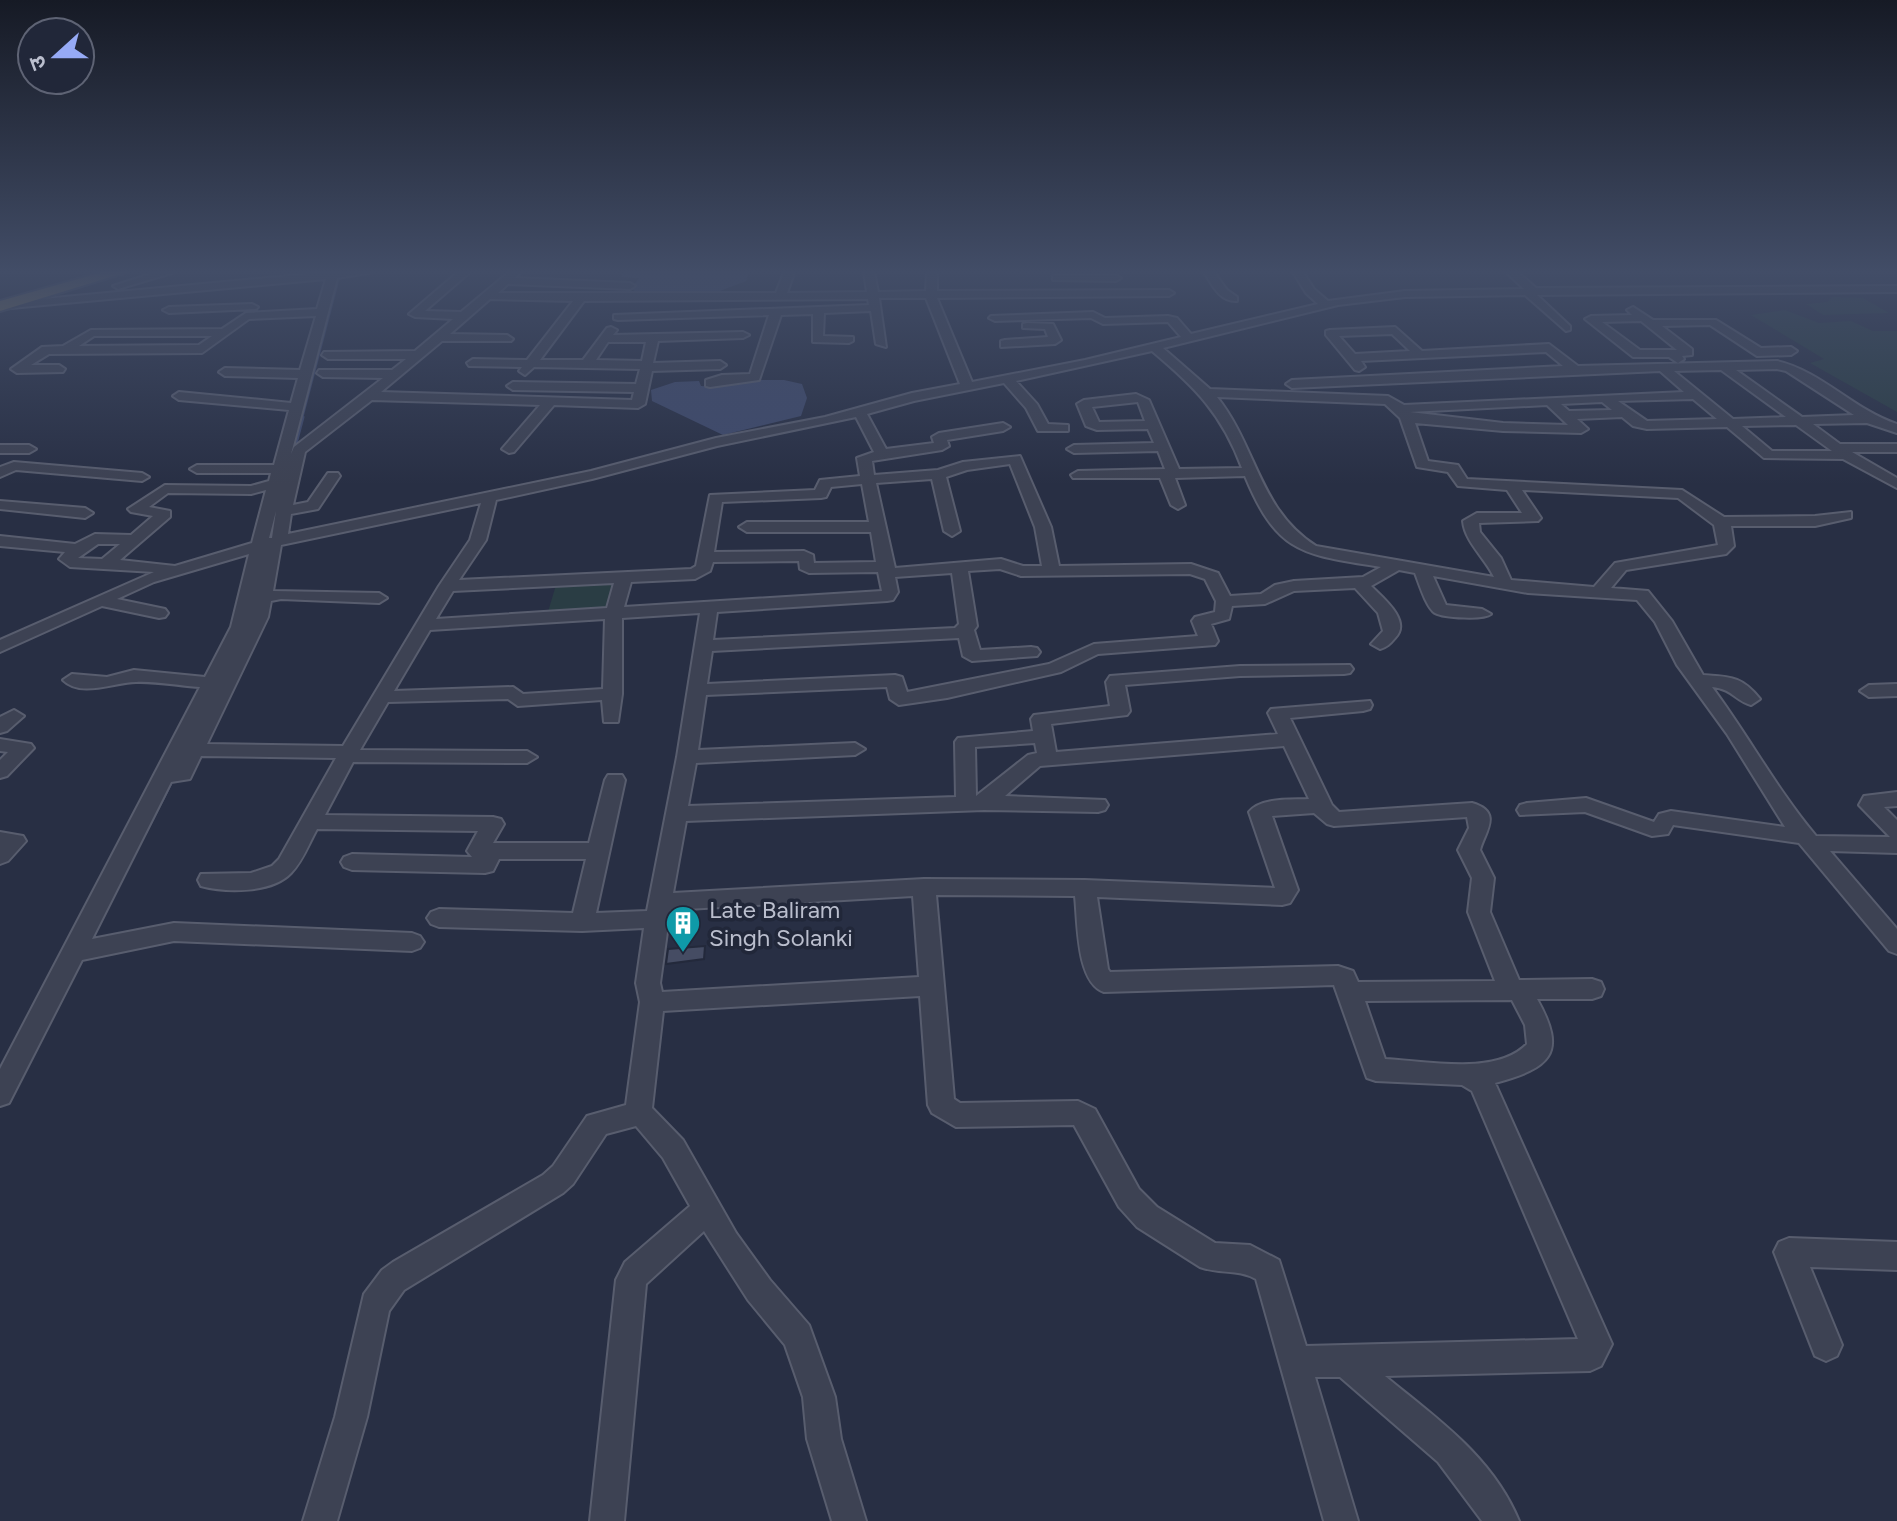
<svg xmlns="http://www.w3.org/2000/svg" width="1897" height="1521" viewBox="0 0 1897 1521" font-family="Figtree,'Noto Sans Devanagari',sans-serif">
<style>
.green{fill:#2a3d44}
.water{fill:#3f4a6c}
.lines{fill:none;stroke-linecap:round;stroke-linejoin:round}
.stream-far2{stroke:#3f4a6c;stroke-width:2}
.stream-far1{stroke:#3f4a6c;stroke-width:3}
.stream{stroke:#3f4a6c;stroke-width:4}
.building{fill:#454c63;stroke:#23293b;stroke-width:2}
.minor-casing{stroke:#585d6e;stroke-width:4}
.highway-casing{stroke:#444a5b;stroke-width:4}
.minor{fill:#3d4253;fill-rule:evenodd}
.highway{fill:#79725a;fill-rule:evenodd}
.labels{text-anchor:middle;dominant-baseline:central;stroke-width:7;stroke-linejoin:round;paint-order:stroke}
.poi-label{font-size:24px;fill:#babecd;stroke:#212739;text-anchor:start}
</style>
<rect width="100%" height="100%" fill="#282f44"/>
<path class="green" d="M1832,297L1863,298L1889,313L1823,315L1806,304L1827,302Z
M1785,310L1819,323L1851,321L1873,331H1897V412L1810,363L1824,359L1751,315Z
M612,583L606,611L547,615L556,585Z"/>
<path class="water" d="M623,272H749L746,281L712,294L643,295L631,289L639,278L621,277Z
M725,380H784L802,384L807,398L801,416L723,435L652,401L651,390L675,382L699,381L701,386L719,387Z"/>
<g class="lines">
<path class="stream-far2" d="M302,419L340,274"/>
<path class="stream-far1" d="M294,451L303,417"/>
<path class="stream" d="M145,833L172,780"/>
</g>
<path class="building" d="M705,946L704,959L666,964L668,949Z"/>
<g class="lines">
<g class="minor-casing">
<path id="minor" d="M157,272H175L118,289L113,286Z
M332,272H374L337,278L291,454L294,447L383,378L323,377L317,373L319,370H392L406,359H328L322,355L324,352L415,351L453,319L415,317L409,314L458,272H470L425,311L461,312L509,272H521L515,278L630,283L635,286L630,289L508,284L498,293H776L784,272L794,273L787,293L867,292L864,272H874L878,292L926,291L927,272H937V291L1169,290L1174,293L1169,296L937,298L972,382L1085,360L1181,337L1168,322L1103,324L1091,318L995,321L989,318L991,316L1093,312L1105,318L1168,316L1177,318L1191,334L1318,304L1306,293L1293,272H1303L1314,289L1328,301L1405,291L1524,289L1506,272H1518L1536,288L1897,286V292L1537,295L1570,326V330L1566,331L1525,295L1405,297L1338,305L1163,348L1210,389L1388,396L1404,405L1684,392L1660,371L1292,388L1286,384L1292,380L1563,366L1546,352L1361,361L1365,367L1359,371L1355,370L1326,335V331L1330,330L1395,327L1422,351L1549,344L1578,366L1777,361C1821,371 1854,410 1897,424V433L1867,423L1813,424L1840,444H1897V452H1852L1897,478V488L1843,459L1764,458L1727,427L1647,429L1633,426L1622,417L1577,419L1588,429L1581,433L1503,431L1415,423L1428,461L1458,465L1467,479L1682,490L1724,517L1815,516L1851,512V518L1815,526H1731L1734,546L1726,554L1626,570L1611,588L1648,591L1672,621L1703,675C1730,677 1742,676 1760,699L1751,705C1734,700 1733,689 1712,687C1748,735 1777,790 1816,836L1890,837L1859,805L1864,796L1897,792V806L1884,807L1897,820V853L1830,851L1897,929V954L1889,951L1799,843L1673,825L1668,834L1652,836L1585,812L1520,815L1517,810L1520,805L1527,803L1586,798L1654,822L1659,814L1671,811L1785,827L1727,734L1677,665L1655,622L1637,600L1528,593L1433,576L1446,605L1482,609L1491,614C1484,620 1444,618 1435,613C1426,607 1419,583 1415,573L1399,570L1371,586C1383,598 1412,621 1395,638C1390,644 1387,647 1380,649L1371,644L1383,631L1378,613L1355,588L1294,591L1265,604L1232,606L1229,619L1211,624L1218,641L1215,645L1098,654L1061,672L947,698L899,705L890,699L887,687L706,695L698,750L855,743L865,749L855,755L696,763L688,806L956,797L955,742L958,738L1033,731L1031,719L1034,715L1110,706L1106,682L1110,676L1240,666L1350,665L1353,669L1350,673L1344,674L1240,676L1125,685L1130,711L1127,715L1051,724L1056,752L1278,734L1268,713L1271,709L1370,701L1372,705L1370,709L1363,711L1290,718L1332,805L1339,812L1472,803C1504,812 1484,833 1480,850L1494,878L1490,912L1519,980L1592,979L1601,982L1604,989L1601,996L1592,999H1537C1568,1054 1550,1068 1495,1083L1612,1344L1601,1366L1590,1371L1385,1376C1437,1419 1492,1456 1519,1521H1482L1438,1462L1340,1377H1315L1358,1521H1324L1256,1279C1239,1269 1219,1274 1200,1267L1137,1227L1119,1207L1074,1125L956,1127L932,1113L928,1105L920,996L663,1011L652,1108L683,1140L736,1233L770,1280L809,1325L835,1397L841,1439L866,1521H832L807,1439L803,1397L785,1345L748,1300L704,1231L646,1284L624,1521H590L616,1280L625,1262L690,1206L663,1158L636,1126L606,1134L573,1184L563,1193L404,1290L389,1311L367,1417L337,1521H303L335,1417L364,1294L382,1270L393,1262L543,1175L553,1166L587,1116L626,1105L640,1002L636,983L644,928L582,931L439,927L431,924L427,918L431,912L439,909L573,913L586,859H499L493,871L485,873L352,870L344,867L341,862L344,857L352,854L472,857L467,851L478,831L317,829C309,843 303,861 291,873C272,893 227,893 201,886L198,880L201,874L251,873L272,866L279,859L336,758L201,756L190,779L171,782L92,939L174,923L412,933L420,936L424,942L420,948L412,951L174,941L82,960L9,1103L0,1106V1069L200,687C179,686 157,681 136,682C115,682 81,698 63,680L72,674L107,677L134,670L205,677L231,627L249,554L154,582L117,599L165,609L168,613L165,617L159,618L102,606L0,652V640L154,572L70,567L59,559L65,552L0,546V536L75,544L95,534L131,535L153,516L131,512L128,509L165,485L251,486L269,481L271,473H197L190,469L197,465H274L289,410L179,400L173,396L179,392L291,403L298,378L225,376L219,372L225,368L300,370L316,316L249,319L202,353L49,354L31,365H59L65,369L63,372L17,373L11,369L42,347L63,346L91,330L222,329L246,313L317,309L326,279L0,309V303ZM879,298H926L960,384L912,393L825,417L716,438L591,471L288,534L291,514L318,509L340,476L338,473H328L308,502L293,505L305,452L372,400L540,405L502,449L509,453L514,452L554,405L638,408L645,404L652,371L720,369L726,365L720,361L653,363L658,341L743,338L749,335L743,332L613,335L617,330L611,327L607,328L583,360H540L584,301L868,299L869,305L614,315V319L618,320L769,315L750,374L722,375L706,380V386L710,387L759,380L781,315L813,314V342L849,343L853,341V337L823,336L824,313L871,311L876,344L886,347ZM490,299L573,301L527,360L473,359L467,363L469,366L522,367L519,371L525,375L534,367L640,369L636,384L513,382L507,386L513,390L634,392L632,400L381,392L442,341H511L513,339L507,335L450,334ZM1392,334L1410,351L1355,354L1339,336ZM94,336H212L199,345L79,346ZM608,342H646L642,361L596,360ZM1152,351C1195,387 1222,414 1242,468L1179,469L1149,400L1136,394L1084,400L1077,404L1086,426L1097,430L1148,429L1154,443L1074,445L1067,449L1074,453L1158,451L1165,469L1078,471L1071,475L1073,478H1160L1171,505L1178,509L1185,505L1175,478L1245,476C1278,556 1304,554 1381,567L1363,577L1294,581L1275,585L1261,594L1230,596L1218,573L1191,564L1059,566L1051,527L1020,456L963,462L938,470L874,475L872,461L942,450L949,446L947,440L1003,431L1010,427L1003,423L939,433L932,437L934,443L886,449L867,414L914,401L1004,383L1026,408L1038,431H1068V425L1048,424L1037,404L1016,381ZM1777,369L1786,371L1854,415L1802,417L1736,370ZM1721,370L1786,417L1733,419L1674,371ZM1217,397L1385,404L1400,418L1417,467L1448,472L1458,486L1507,490L1522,513H1477L1463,521C1465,542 1485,558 1494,577L1316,546C1259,510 1257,447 1217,397ZM1693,399L1717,419L1647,421L1618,401ZM1138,402L1145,421L1099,422L1092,407ZM1602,402L1612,410L1569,411L1561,404ZM1547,405L1568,425L1503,423L1410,412ZM856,417L874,452L857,458L860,476L820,480L815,490L710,495L696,566L691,569L459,580L486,540L496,500L592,479L717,446ZM1796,425L1832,451H1772L1742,426ZM1010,464L1035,527L1042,566H1023L1001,559L895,568L876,483L932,479L944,531L952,536L960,531L946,477L967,470ZM862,484L869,522H747L739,527L747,532H871L876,562L814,563L813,555L804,551L714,552L722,502L821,498L826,497L831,487ZM266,490L252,543L175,566L120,560L170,517V511L149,507L168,493L251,494ZM1522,490L1678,498L1714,525L1718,545L1615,563L1594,587L1511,580L1501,558L1480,532L1479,523L1538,521L1541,518ZM481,503L470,540L439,586L343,746L207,744L268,617L271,601L281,599L379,603L387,598L379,593L273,591L281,545ZM276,511L272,538H269ZM98,544H120L102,559L78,558ZM799,561L800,569L809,573L878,572L882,591L624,607L631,582L695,579L710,571L713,562ZM1000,569L1021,576L1190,574L1205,579L1216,601L1215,612L1195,617L1192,621L1198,636L1094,644L1049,664L907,692L902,677L895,675L707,684L712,651L959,638L963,656L972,661L1037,656L1040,652L1037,648L1031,647L980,650L974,630L977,626L968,571ZM952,573L959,624L955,628L713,640L717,612L887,601L893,600L898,592L895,577ZM614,583L607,608L436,619L453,591ZM700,613L677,757L647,911L596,913L625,780L622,775H608L605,780L589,843H493L504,824L501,819L493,817L325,815L353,762L527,763L537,757L527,751L360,750L388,702L508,699L518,706L602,700L604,722H618L622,694V618ZM605,619L603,689L523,694L513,687L394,691L430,630ZM1035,743L1037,753L1028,755L976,796L975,747ZM1284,746L1309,799C1291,800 1261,797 1249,812L1275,888L1085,880L924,879L673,893L686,821L984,810L1098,812L1105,810L1108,805L1105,800L1005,796L1040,766ZM1314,813L1327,824L1334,826L1467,817L1469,828L1458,850L1472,878L1468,912L1495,981L1358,982L1353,971L1338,966L1110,972L1108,969L1097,897L1282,905L1290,903L1298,890L1272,816ZM936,895L1075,896C1078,922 1076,982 1104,992L1334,985L1367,1078L1376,1081L1462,1085L1472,1091L1578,1339L1306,1346L1279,1260L1250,1245L1215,1243L1157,1207L1139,1189L1095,1109L1078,1101L960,1103L954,1099ZM913,896L919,977L662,992L660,983L670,910ZM1512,1000L1525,1025L1527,1044C1496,1076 1427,1061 1385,1059L1365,1001Z
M1204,272H1214L1227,290L1237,297V301C1220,302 1212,285 1204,272Z
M1057,275H1116L1121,278L1116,281L1053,280V276Z
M252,304L258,307L256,309L169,313L163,310L169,307Z
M1633,307L1653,320H1716L1761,348L1791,347L1797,351L1791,355L1757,356L1710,325L1662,326L1692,349V355L1682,356L1684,359L1678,363L1669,357H1633L1585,319L1591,316L1632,315L1627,310ZM1641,321L1646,325L1677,350H1640L1602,322Z
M1027,323L1053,324L1061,340L1055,344L1001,347V341L1005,340L1048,337L1045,329L1023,328V324Z
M0,445H29L36,449L29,453H0Z
M14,462L142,473L149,477L142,481L16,470L0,477V467Z
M0,501L85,508L93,513L85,518L0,509Z
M1897,684V696L1869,697L1860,691L1869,685Z
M14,710L24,716L7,731L0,733V717Z
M0,739L31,744L34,748L7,776L0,778V760L8,752L0,751Z
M0,832L23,836L26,841L8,861L0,864Z
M1789,1238L1897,1242V1270L1810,1267L1842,1345L1837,1356L1826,1361L1815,1356L1774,1252L1779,1242Z"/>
</g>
<g class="highway-casing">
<path id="highway" d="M103,272H127L0,311V301Z"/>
</g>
<use href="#minor" class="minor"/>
<use href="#highway" class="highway"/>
</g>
<linearGradient id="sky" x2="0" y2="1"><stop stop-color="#161a25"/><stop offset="0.56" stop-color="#424d67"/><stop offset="1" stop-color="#424d67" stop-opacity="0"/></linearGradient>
<rect width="1897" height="485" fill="url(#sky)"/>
<defs>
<g id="building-pin" transform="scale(1.8)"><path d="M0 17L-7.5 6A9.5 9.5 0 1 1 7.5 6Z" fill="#0f9aa8" stroke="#212739"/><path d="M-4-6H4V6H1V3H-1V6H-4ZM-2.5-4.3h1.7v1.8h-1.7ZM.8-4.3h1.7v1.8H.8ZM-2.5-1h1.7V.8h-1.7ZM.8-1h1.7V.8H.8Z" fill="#fff"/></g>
</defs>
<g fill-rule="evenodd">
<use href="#building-pin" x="683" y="923"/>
</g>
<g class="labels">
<g class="poi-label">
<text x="709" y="909">Late Baliram<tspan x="709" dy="28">Singh Solanki</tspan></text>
</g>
</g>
<g transform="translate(56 56) rotate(249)"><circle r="38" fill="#212739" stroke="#5e6374" stroke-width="2"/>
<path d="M0-6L14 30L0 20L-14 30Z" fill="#96aaf6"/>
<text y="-12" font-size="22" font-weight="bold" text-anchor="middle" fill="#babecd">उ</text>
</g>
</svg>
